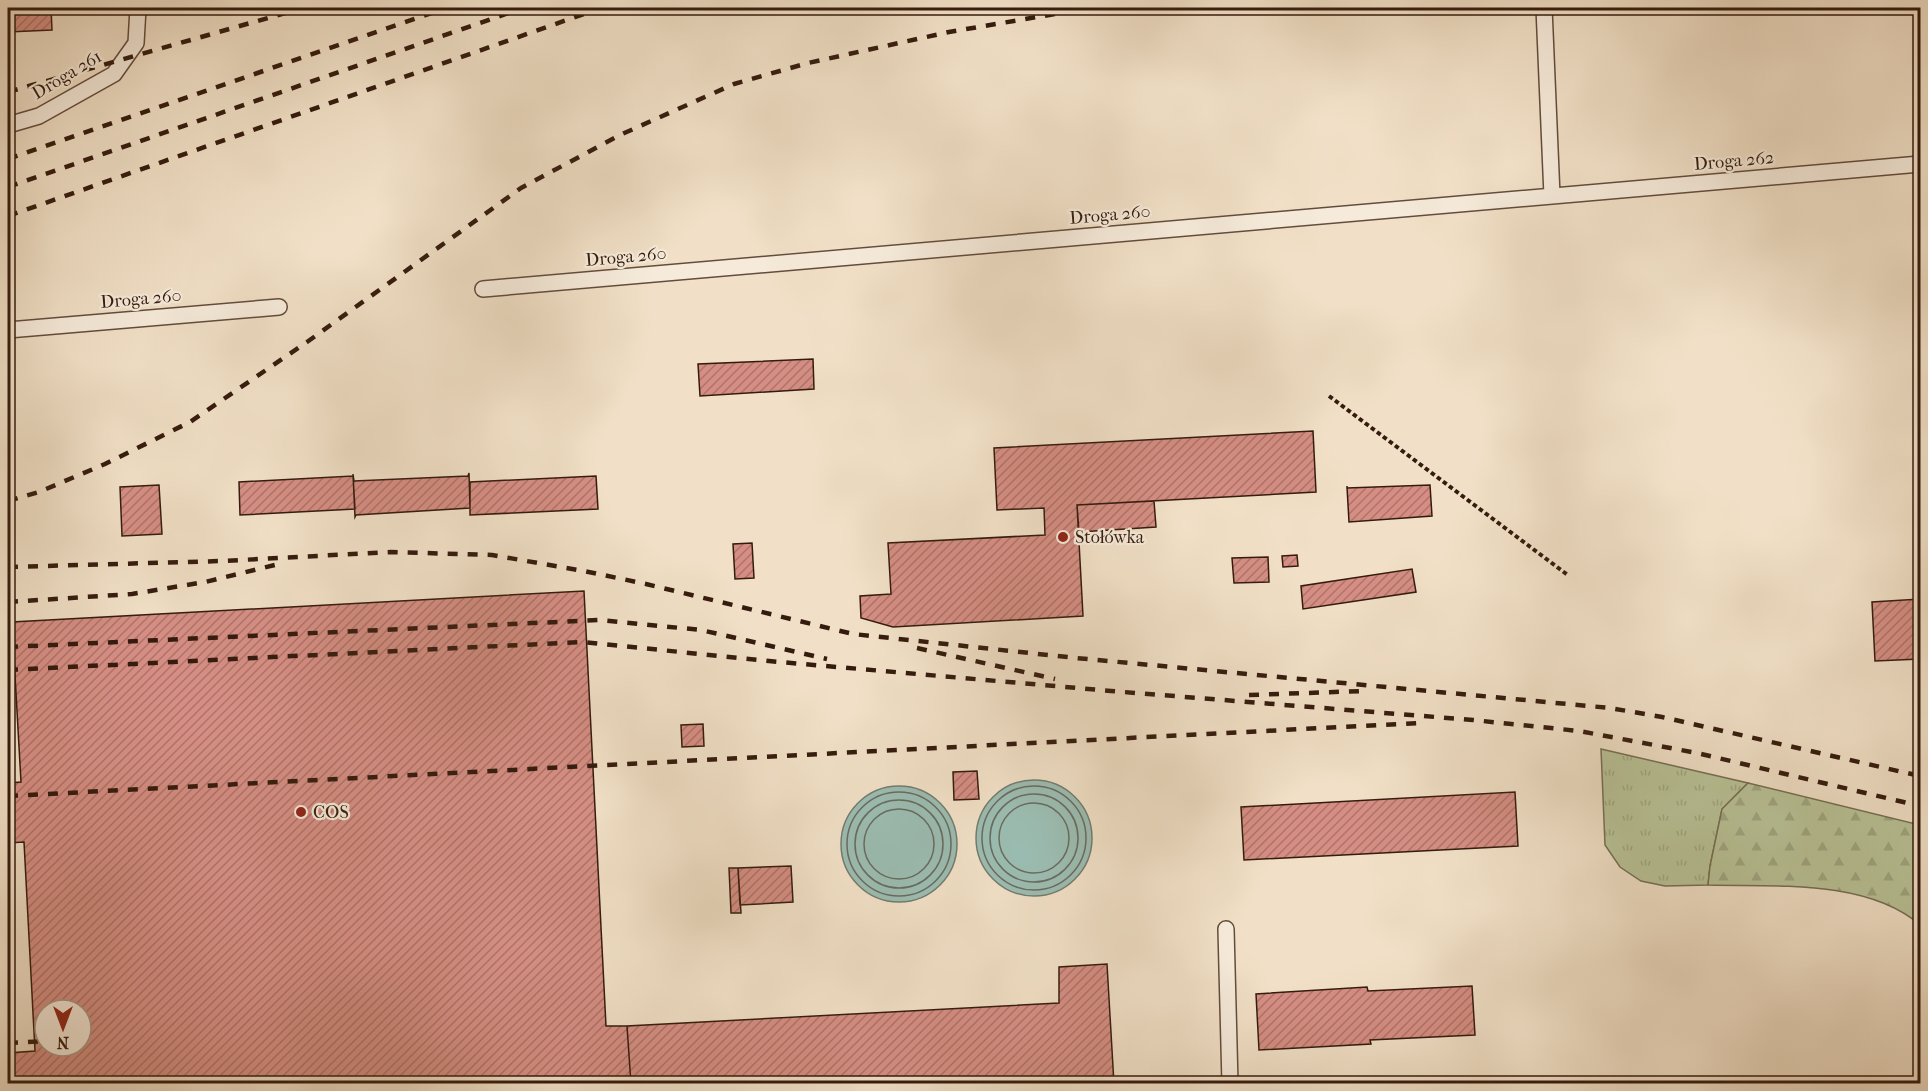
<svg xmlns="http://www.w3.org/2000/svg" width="1928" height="1091" viewBox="0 0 1928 1091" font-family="'IM FELL French Canon',serif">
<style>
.grass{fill:url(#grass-tufts);stroke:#766e52;stroke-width:1.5}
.forest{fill:url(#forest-firs);stroke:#766e52;stroke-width:1.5}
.water{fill:#9bbdb2;stroke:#727c70;stroke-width:1.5}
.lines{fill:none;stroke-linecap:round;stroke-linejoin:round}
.shore{stroke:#686c60;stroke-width:1.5}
.building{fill:url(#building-hatch);stroke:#351b0e;stroke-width:1.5;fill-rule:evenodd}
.lane-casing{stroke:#644c3c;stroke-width:18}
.path{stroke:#351b0e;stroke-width:4;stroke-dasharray:4.5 3;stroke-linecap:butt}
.lane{stroke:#f6ebdb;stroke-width:15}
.rail{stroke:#351b0e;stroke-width:4.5;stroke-dasharray:10 10;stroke-linecap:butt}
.poi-dot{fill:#8f2418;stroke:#f6ebdb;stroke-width:2}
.labels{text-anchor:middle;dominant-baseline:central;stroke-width:4.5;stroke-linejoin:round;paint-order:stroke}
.street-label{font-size:18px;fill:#351b0e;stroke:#f6ebdb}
.poi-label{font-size:18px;fill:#351b0e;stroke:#f6ebdb;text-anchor:start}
</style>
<defs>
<pattern id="grass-tufts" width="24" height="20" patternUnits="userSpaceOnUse" patternTransform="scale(1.5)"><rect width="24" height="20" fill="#b8c297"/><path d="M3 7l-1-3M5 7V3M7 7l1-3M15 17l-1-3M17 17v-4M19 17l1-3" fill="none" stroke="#9fa681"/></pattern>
<pattern id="forest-firs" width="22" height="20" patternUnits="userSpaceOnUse" patternTransform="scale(1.5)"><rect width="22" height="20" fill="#b8c297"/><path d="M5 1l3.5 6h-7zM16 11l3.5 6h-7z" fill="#9fa681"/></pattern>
<pattern id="building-hatch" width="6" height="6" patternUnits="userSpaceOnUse" patternTransform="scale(1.5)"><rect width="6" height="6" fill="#d68e84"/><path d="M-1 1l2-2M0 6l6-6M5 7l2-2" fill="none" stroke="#ae736a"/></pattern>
</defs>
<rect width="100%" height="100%" fill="#f1e0c7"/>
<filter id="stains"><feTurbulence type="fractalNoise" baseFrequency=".00333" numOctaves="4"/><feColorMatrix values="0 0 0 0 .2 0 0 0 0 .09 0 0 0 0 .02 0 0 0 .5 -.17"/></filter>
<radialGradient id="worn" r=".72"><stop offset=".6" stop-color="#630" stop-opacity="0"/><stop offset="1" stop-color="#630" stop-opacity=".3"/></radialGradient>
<path class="grass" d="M1601,749L1748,783L1722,809L1710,866L1708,885L1665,886L1641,881L1620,867L1605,845Z"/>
<path class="forest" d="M1748,783L1920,825V925C1867,879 1775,887 1708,885L1710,866L1722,809Z"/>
<path class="water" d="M976 838a58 58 0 1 1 116 0a58 58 0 1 1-116 0Z
M841 844a58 58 0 1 1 116 0a58 58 0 1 1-116 0Z"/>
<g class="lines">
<path class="shore" d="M982 838a52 52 0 1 1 104 0a52 52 0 1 1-104 0Z
M847 844a52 52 0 1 1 104 0a52 52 0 1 1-104 0Z
M990 838a44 44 0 1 1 88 0a44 44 0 1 1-88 0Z
M855 844a44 44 0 1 1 88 0a44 44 0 1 1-88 0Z
M999 838a35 35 0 1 1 70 0a35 35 0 1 1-70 0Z
M864 844a35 35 0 1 1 70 0a35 35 0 1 1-70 0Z"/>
</g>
<path class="building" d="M8,8H51L52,30L8,32Z
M1905,8H1920V10L1906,13Z
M813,359L814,389L700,396L698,364Z
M1313,431L1316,492L1077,505L1083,616L893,627L861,618L860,596L891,594L888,543L1045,535L1044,508L997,510L994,448Z
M469,473L470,508L356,515L355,517L353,474L354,481L468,476Z
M353,476L355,509L240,515L239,482Z
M596,476L598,509L470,515V482Z
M159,485L162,534L122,536L120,487Z
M1430,485L1432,516L1349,522L1347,487V486V488Z
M1154,501L1156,527L1079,532L1077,505Z
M752,543L754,578L735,579L733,544Z
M1297,555L1298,566L1283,567L1282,556Z
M1268,557L1269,582L1234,583L1232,558Z
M1412,569L1416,592L1303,609L1301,586Z
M584,591L606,1026H627L631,1084H8V1053L35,1051L24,842L8,843V783L21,782L12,622ZM45,1010H81V1046H45Z
M1920,599V659L1875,661L1872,602Z
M703,724L704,746L682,747L681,725Z
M977,771L979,799L954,800L953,772Z
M1515,792L1518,846L1244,860L1241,807Z
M791,866L793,902L740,905L738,868Z
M729,868H738L741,913H731Z
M1107,964L1114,1084H631L627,1026L1059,1003V967Z
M1472,986L1475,1035L1370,1040L1371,1044L1259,1050L1256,994L1367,987L1368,991Z"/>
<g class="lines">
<g class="lane-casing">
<path id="lane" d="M1544,8L1552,196
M8,125L39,116L114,74L136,43L138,8
M483,289L1920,164
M8,330L279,307
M1226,929L1230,1084"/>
</g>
<path class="path" d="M1329,396L1569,576"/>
<use href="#lane" class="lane"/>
<path class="rail" d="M8,92L303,8
M8,159L446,8
M8,187L523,8
M8,216L601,8
M8,501L39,492L105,464L190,422L307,342L521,188L620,135L734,84L808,63L949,32L1090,8
M8,567L222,561L391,552L492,555L584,571L646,584L853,634L1076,658L1610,708L1662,717L1920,776
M8,602L132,594L205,582L283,563
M8,647L600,620L701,630L827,659
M917,648L1055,679
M8,670L582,642L769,661L1111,691L1473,720L1579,731L1697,753L1920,806
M1249,695L1363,691
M8,796L1419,723
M8,1043L45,1041"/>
</g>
<g class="poi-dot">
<circle cx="1063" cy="537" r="6"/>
<circle cx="301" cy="812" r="6"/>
</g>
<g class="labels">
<g class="street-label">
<text transform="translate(67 75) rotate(-31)">Droga 261</text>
<text transform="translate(1734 161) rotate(-5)">Droga 262</text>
<text transform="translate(1110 215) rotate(-5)">Droga 260</text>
<text transform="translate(626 257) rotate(-5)">Droga 260</text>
<text transform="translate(141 299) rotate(-5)">Droga 260</text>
</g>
<g class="poi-label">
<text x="1075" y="537">Stołówka</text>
<text x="313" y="812">COS</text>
</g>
</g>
<rect width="1928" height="1091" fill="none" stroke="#f1e0c7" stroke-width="30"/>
<rect x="9" y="9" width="1910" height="1073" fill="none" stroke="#351b0e" stroke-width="3"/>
<rect x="15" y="15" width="1898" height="1061" fill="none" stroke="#351b0e" stroke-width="1.5"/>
<g transform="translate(63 1028) rotate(180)"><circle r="28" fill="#f6ebdb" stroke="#a99889" stroke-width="1.5"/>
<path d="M0-4.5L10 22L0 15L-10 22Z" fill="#8f2418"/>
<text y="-9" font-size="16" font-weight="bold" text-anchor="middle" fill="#351b0e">N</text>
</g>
<rect width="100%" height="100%" filter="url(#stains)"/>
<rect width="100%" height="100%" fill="url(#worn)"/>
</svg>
